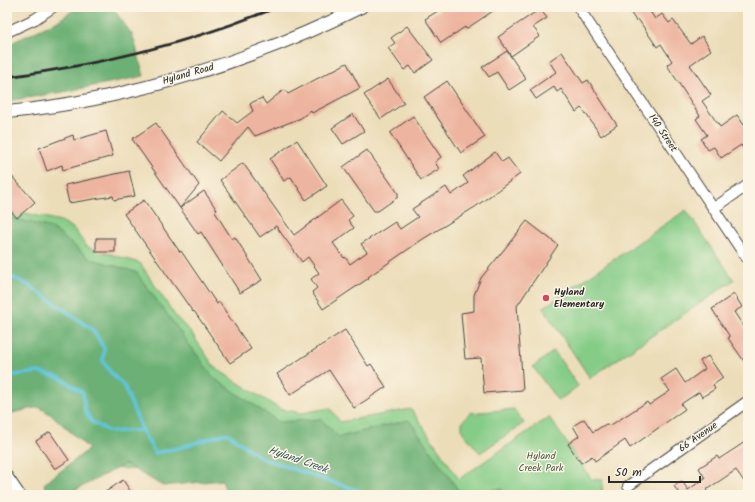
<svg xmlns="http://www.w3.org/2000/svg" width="755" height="502" viewBox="0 0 755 502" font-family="Kalam,sans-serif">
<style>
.green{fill:#85cc87;stroke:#587c59}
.forest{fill:#6cb074;stroke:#4c6e50}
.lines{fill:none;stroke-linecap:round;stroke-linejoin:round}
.stream{stroke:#60c5dd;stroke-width:3.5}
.building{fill:#edb49f}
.minor-casing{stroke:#484640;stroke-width:12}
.tertiary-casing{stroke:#484640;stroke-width:14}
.minor{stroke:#fff;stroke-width:10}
.tertiary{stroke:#fff;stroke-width:12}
.rail{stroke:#2b2b2b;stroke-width:3}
.poi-dot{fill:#d1495b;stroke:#fcf5e5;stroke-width:1.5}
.labels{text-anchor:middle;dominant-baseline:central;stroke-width:3;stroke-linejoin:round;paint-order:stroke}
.street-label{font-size:10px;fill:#2b2b2b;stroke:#fcf5e5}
.poi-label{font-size:10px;font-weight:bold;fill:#2b2b2b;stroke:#fcf5e5;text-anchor:start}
.park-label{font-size:10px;fill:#465b47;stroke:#fcf5e5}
.water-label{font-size:11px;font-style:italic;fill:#3b5960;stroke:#fcf5e5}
</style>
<rect width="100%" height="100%" fill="#fcf5e5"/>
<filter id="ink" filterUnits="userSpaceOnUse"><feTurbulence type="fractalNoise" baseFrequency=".025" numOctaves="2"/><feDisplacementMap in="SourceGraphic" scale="8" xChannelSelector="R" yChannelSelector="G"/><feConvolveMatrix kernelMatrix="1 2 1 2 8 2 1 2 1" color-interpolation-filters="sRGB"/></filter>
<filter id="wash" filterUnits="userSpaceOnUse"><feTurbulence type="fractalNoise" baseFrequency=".012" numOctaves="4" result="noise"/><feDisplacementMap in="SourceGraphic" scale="16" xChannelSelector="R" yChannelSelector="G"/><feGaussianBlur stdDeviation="0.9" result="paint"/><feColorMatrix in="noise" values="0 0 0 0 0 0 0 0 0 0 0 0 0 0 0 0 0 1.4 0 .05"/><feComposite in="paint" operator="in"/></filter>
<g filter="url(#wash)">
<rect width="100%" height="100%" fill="#ecddb9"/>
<path class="green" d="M7,209L61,221L73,228L87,247L140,263L176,317L190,331L215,368L280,409L302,413L330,408L340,422L411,409L459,479L549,417L592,480L603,479L602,485L603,495H254L227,475L108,468L57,395L7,408Z
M686,210L734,280L590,378L543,308Z
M554,351L578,386L558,401L533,367Z
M514,409L524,423L480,453L462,431V422L470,413Z"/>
<path class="forest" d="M78,7H112L133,36L144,76L63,92L7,101V45L56,22Z
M7,217L52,228L89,258L136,272L214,378L279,422L321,419L339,437L409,420L459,491L502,489L504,495H227L222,480L163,486L125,464L66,495H47L44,484L89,449L53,416L39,407L7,414Z"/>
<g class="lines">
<path class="stream" d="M7,275L27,284L93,330L104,348L103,361L111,373L124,386L142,430
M7,376L38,372L61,378L83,393L85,411L92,422L110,432L142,430L155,453L182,447L227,433L261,458L371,495"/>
</g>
<g id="blocks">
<path class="building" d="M444,7H499L466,29L465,27L441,43L425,19Z
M627,7H647L655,19L662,14L669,23L673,20L691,44L702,36L711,50L690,65L711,95L702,101L720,127L737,115L744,125L748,122V143L742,147L741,145L721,158L714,147L708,150L701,139L707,135L696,119L700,116L667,65L672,61L661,44L657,47L638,19L636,21Z
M540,9L547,18L533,27L540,36L511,56L498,37Z
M407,26L433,60L415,73L410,66L404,70L388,48L395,43L391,38Z
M507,51L526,79L509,90L497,72L489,77L482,67Z
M562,52L583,83L588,80L617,125L601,136L584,111L581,108L576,112L561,89L557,92L554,87L536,99L530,90L556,72L549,61Z
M347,63L360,88L312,113L311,110L301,118L255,136L248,127L219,161L197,142L223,111L237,123L253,111L250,104L253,102L262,98L266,104L281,92L285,90L288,94Z
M388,79L404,103L381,119L364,95Z
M447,81L485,137L461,153L424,97Z
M353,114L364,131L343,144L332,128Z
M413,116L441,157L435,162L439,169L421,180L390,133Z
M156,123L199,185L180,208L132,139Z
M106,131L113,156L63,170L62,165L47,171L39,148L73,135L74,140Z
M297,140L327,186L306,200L291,177L284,181L270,159Z
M367,150L398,193V197L378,211H374L343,167Z
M495,152L502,162L508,158L520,174L475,207L423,239L368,277L369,278L323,309L312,292L317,288L311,279L319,273L308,257L302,262L276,226L260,237L220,180L243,163L294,235L341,200L353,216L348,220L354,228L333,243L344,258L345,257L350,264L367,252L361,244L395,222L400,229L418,217L412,209L446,187L451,195L468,183L463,176Z
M7,171L35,202L17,218L7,207Z
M129,171L135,196L114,200L113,196L69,203L65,185Z
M204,191L217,210L215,212L232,239L235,237L262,280L240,293L201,232L198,234L180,208Z
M144,200L180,252L181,251L217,304L219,302L251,349L230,363L194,311L193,312L124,214Z
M527,221L558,245L517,306L523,390L484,393L481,358L465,359L461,313L474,311V295L481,278Z
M96,238H115V252H96Z
M734,294L742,307L734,312L748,333V367L728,338L730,337L712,309Z
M345,330L368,366L371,364L386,387L354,408L329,370L290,395L277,374Z
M708,356L723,378L713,385L715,389L702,397L699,392L681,404L685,409L630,448L625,440L595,461L592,456L581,463L568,444L579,436L573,426L584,419L593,432L606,424L611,425L647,402L649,405L670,391L661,379L676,369L685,383L705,369L700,361Z
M50,432L69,460L55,469L36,441Z
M748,440V487L736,470L706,490L710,495H680L674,486L682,481L688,490L705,478L699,468L717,456L719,459Z
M123,480L133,495H101Z"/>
</g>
</g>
<g filter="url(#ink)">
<use href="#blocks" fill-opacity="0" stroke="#484640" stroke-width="1"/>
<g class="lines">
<g class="minor-casing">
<path id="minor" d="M578,7L748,260
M7,32L35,19L53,7
M714,208L748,185
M7,476L20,495
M628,486L748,401"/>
</g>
<g class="tertiary-casing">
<path id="tertiary" d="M7,112C125,101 255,60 361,7"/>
</g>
<use href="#minor" class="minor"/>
<use href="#tertiary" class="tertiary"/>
<path class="rail" d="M7,77C99,65 191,43 277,7"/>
</g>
</g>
<circle class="poi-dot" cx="546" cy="298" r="4"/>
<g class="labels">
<g class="street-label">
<text transform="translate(188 74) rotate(-16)">Hyland Road</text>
<text transform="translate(663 133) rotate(56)">140 Street</text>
<text transform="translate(698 437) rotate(-35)">66 Avenue</text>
</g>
<g class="poi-label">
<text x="554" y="292">Hyland<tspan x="554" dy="12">Elementary</tspan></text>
</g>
<g class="park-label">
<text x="541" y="456">Hyland<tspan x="541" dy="12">Creek Park</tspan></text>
</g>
<g class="water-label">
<text transform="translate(298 460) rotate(19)">Hyland Creek</text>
</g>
</g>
<rect width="755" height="502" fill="none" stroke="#fcf5e5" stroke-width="24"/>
<path d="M609 476v6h91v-6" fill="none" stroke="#2b2b2b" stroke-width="2"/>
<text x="615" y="476" font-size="12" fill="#2b2b2b" stroke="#fcf5e5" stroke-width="3" paint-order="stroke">50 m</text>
</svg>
